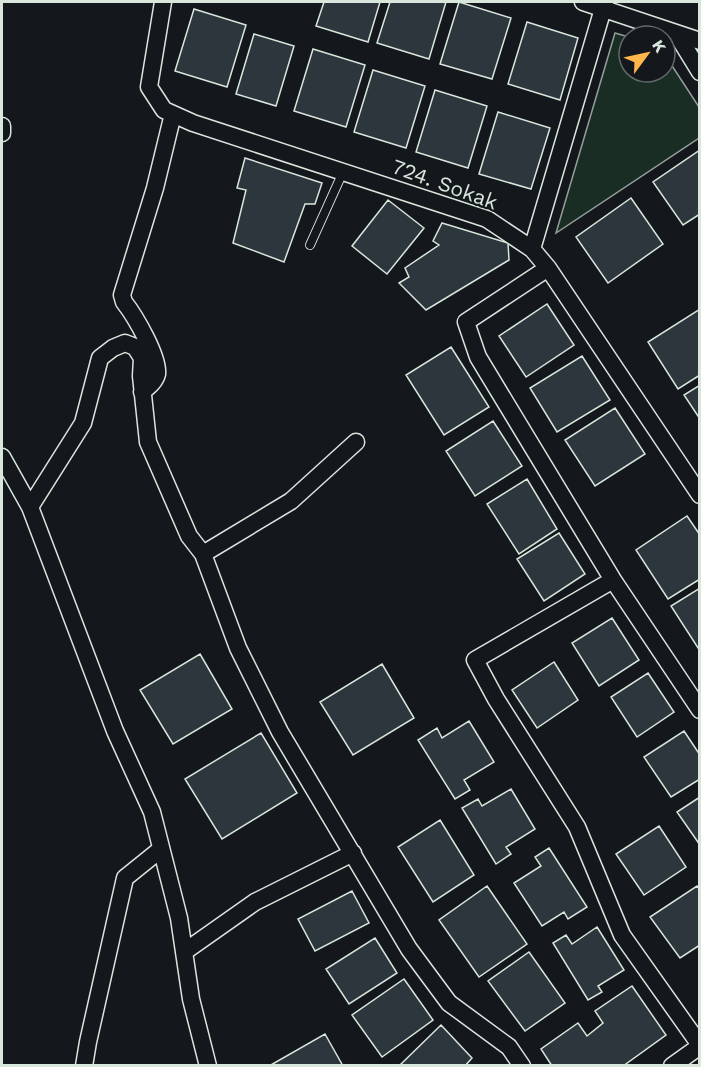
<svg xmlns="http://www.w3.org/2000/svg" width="701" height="1067" viewBox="0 0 701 1067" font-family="'Work Sans',sans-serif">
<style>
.green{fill:#1a2d24;stroke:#939e99;stroke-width:1.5}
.building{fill:#2c363c;stroke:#d8e6dc;stroke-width:1.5}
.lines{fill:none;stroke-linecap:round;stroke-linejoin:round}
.lane-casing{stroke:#d8e6dc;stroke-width:10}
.street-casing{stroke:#d8e6dc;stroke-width:19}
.lane{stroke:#14181c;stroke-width:8}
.street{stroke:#14181c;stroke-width:16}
.labels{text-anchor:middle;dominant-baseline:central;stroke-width:4.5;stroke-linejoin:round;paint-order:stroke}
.street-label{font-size:21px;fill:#d8e6dc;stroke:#14181c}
</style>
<rect width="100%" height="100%" fill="#14181c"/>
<path class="green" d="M615,33L629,37V72H665V55L699,107V138L556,233Z"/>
<path class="building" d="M324,2H380L368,42L316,26Z
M390,2H446L429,59L377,43Z
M459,2L511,18L492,79L440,64Z
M194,9L246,25L227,87L175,71Z
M527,22L578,38L560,100L508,84Z
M254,34L294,46L276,106L236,94Z
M313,49L365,65L346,127L294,111Z
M373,70L425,86L406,148L354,132Z
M435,90L487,106L468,168L416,152Z
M498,112L550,128L531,189L479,174Z
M700,150V214L683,225L653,182Z
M245,158L322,183L315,204H305L284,262L233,243L246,190L237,188Z
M631,198L663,244L608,283L576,237Z
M388,200L424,228L387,274L352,246Z
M442,223L508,243L509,260L426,310L399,283L409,277L405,268L439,245L433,241Z
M547,304L574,345L526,377L499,336Z
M700,309V375L678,389L648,342Z
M451,347L489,407L444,435L406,375Z
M582,356L610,400L557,432L530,388Z
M700,385V419L684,395Z
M615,408L645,454L595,486L565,440Z
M493,421L522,466L475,496L446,451Z
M527,479L557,529L519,554L487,504Z
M687,516L700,535V579L668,599L636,550Z
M559,533L585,574L544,601L517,559Z
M700,588V651L671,606Z
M612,618L639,660L599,686L572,643Z
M200,654L232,709L173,744L140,690Z
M554,662L578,700L537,728L512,690Z
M382,664L414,718L353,755L320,702Z
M648,673L674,712L637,737L611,697Z
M469,721L494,762L464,780L470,790L455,799L418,740L437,728L442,738Z
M684,731L700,755V779L671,797L644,757Z
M261,733L297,793L222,839L185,779Z
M511,789L535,829L506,847L511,854L496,864L462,808L478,799L482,806Z
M700,797V845L677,812Z
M440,820L474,875L433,902L398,847Z
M659,826L686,867L644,895L616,854Z
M549,848L587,907L568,919L564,912L542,926L514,883L541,866L535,857Z
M487,886L527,944L479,977L439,920Z
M697,886L700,890V945L680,958L650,917Z
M352,891L369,923L315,951L298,919Z
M597,927L624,970L598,986L602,992L588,1000L553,943L566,935L572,944Z
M375,938L397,973L349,1004L326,969Z
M529,952L565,1003L525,1031L488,981Z
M404,979L433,1020L382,1057L352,1015Z
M632,986L666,1035L623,1066H552L541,1049L578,1023L587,1036L603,1023L595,1011Z
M441,1025L472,1058L465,1066H399Z
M325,1034L343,1066H269Z"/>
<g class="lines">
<g class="lane-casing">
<path id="lane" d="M310,245L343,172"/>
</g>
<g class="street-casing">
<path id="street" d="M163,2L149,87L164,110L193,123L487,219L532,249L548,268L700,495
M583,2L700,41
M676,33L700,72
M2,126V133
M532,249L605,2
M548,268L466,322L478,357L613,580L700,710
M142,392C148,387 155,382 157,374C159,357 135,316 124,302L122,295L155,188L173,114
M2,457L30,507L115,731L152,812L179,918L191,999L208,1066
M30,507L83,423L100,358L113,348L125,343L135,347L142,358L141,376L148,442L189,536L203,554L238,648L280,732L409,949L449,1003L509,1047L522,1066
M203,554L291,501L356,442
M613,580L475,660L496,699L577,827L622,935L700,1045
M184,952L255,902L353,853
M84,1066L88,1042L125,878L161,849
M672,1066L700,1046"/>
</g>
<use href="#lane" class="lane"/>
<use href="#street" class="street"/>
</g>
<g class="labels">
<g class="street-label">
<text transform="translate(445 184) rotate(20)">724. Sokak</text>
</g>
</g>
<rect width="701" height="1067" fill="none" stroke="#d8e6dc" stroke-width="6"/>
<g transform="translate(647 54) rotate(57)"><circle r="28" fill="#14181c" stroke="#626a69" stroke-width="1.5"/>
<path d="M0-4.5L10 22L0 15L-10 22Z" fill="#ffb74d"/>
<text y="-9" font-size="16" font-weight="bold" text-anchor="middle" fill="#d8e6dc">K</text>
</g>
</svg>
